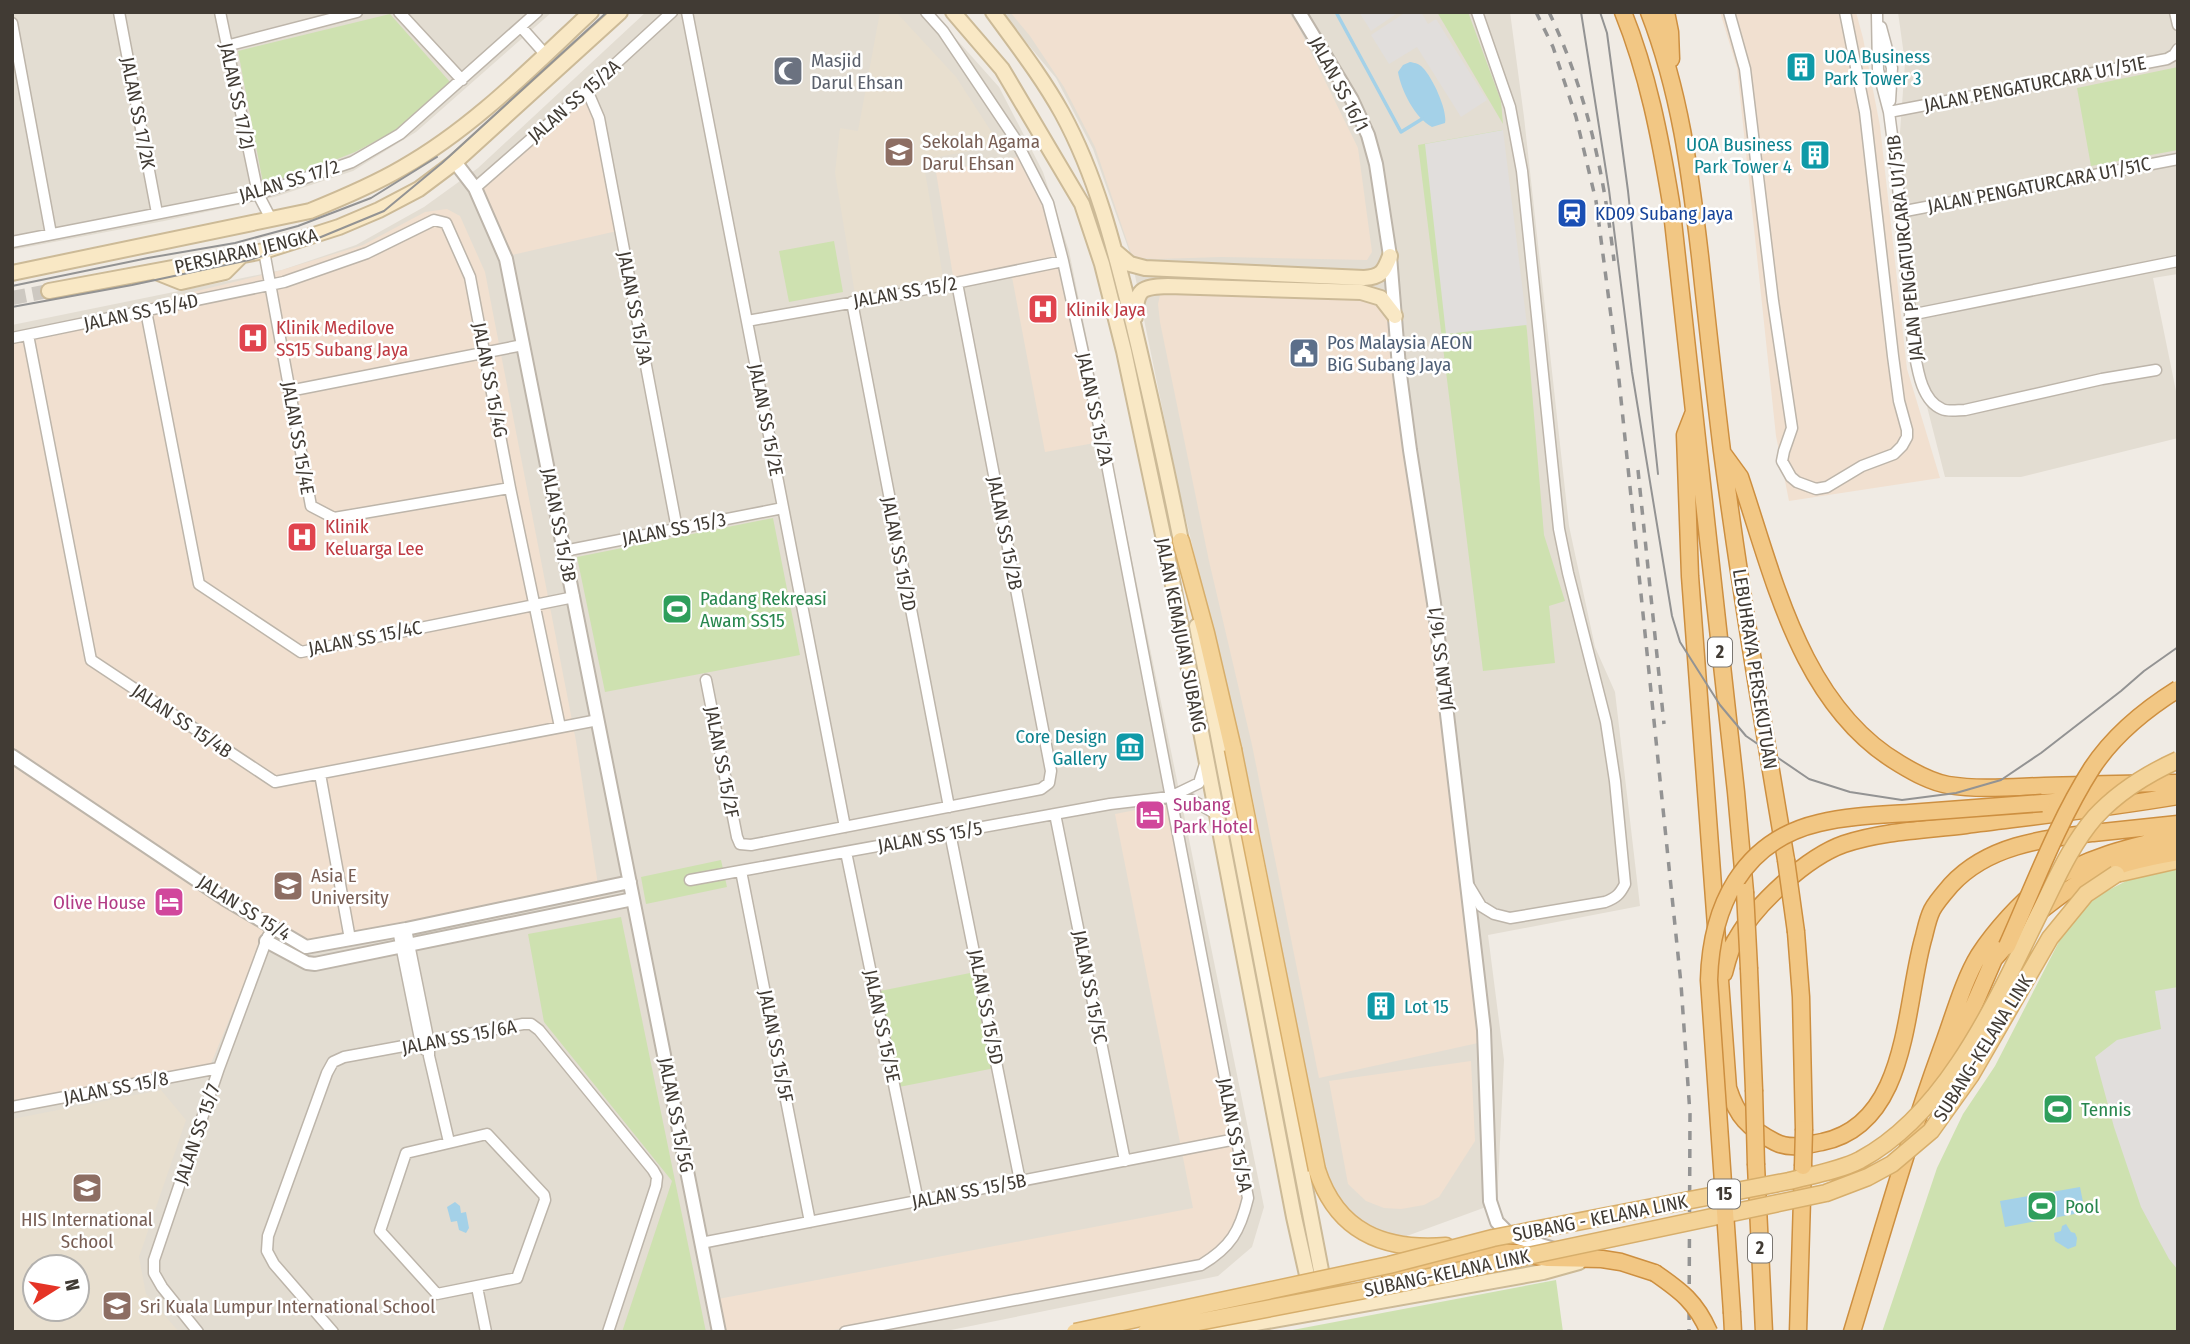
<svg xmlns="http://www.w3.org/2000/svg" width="2190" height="1344" viewBox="0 0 2190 1344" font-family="'Fira Sans Condensed',sans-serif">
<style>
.residential{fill:#e3ddd2;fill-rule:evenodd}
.commercial{fill:#f1e0d0}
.education{fill:#e8dfcf;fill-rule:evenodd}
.green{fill:#cee1b0}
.parking{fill:#e1dedc}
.water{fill:#a4d1e8}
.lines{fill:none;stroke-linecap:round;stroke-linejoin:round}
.stream{stroke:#a4d1e8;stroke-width:3.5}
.secondary-tunnel{stroke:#cdc8c1;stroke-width:14;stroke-dasharray:14 7;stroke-linecap:butt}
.minor-casing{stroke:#bdb5aa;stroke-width:13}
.tertiary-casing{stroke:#bdb5aa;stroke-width:16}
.secondary-casing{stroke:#ccba97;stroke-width:18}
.primary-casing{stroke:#d7ae6b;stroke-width:19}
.trunk-casing{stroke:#cd8f40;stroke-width:19}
.minor{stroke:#fff;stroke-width:10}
.tertiary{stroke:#fff;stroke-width:12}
.secondary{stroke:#f9e8c5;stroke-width:14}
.primary{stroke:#f4d398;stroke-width:16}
.trunk{stroke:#f2c784;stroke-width:16}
.tram{stroke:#939393;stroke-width:2}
.rail{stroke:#939393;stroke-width:3.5;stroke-dasharray:9 9;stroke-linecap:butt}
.primary-bridge-casing{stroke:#d7ae6b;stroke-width:19;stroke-linecap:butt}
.trunk-bridge-casing{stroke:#cd8f40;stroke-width:19;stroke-linecap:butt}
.primary-bridge{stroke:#f4d398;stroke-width:16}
.trunk-bridge{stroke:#f2c784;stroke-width:16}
.labels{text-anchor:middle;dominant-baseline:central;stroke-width:5;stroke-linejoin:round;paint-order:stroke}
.shield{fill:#fff;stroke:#7a7671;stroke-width:2}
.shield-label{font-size:18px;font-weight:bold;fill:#413b34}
.culture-label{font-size:19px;fill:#0d838f;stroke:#fff;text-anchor:start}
.worship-label{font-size:19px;fill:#5b616d;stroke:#fff;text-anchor:start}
.street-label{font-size:19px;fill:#413b34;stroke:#fff}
.education-label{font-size:19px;fill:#785e54;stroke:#fff;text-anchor:start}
.transit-label{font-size:19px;fill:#164399;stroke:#fff;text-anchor:start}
.health-label{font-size:19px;fill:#be3a42;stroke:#fff;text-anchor:start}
.service-label{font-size:19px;fill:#4e5e75;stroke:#fff;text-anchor:start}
.leisure-label{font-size:19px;fill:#27864d;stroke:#fff;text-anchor:start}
.hotel-label{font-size:19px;fill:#b23c85;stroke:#fff;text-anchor:start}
</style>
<rect width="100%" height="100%" fill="#f0ebe4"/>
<path class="residential" d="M12,12H552L416,132L353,171L275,197L164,221L12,250Z
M646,12H932L999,87L1043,172L1069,251L1264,1207L1252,1247L1218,1276L941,1332H12V325L282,270L356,245L424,207L478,168ZM35,1267H77V1309H35Z
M1001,12H1510L1524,117L1569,526L1595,647L1615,692L1640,906L1488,935L1504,1060L1497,1203L1404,1237L1378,1232L1357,1219L1341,1204L1330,1183L1321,1160L1305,1066L1252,795L1179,490L1131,256L1093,149L1056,78Z
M1898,12H2178V274L2153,278L2178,401V438L2021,477H1945L1912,348L1895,202L1905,63Z"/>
<path class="commercial" d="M1010,12H1288L1297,24L1358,148L1372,252L1367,260L1221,257L1158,259L1138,258L1131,253L1095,147L1064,87L1030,36Z
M1720,12H1856L1863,38L1880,126L1907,369L1940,478L1789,501L1776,436L1737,68Z
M587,97L596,119L617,231L512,255L482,187Z
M1018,157L1045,205L1100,442L1045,452L1012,277L955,288L936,172Z
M447,209L460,216L485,272L576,741L600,898L307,943L270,921L208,1071L12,1107V333L84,319L282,270L363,245L425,212Z
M1168,291L1372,299L1387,312L1408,474L1436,663L1478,1043L1319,1078L1252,745L1209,561L1160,322L1158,304L1160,295Z
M1167,804L1245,1199L1239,1222L1218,1251L1199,1262L823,1332H724L718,1299L1193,1208L1115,814Z
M1471,1061L1475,1141L1439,1197L1424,1205L1401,1209L1384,1208L1366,1201L1348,1184L1329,1081Z"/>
<path class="education" d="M880,12H896L956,77L1000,145L923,160L943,277L855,294L835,173L840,128L858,131Z
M161,1090L186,1120L139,1257L146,1294L179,1332H12V1119ZM35,1267H77V1309H35Z"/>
<path class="green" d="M1437,12H1468L1501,101L1503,124Z
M390,14L450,82L402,127L355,152L302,173L263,183L238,51Z
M2178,67V150L2091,166L2077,88Z
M1502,130L1527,331L1544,535L1565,601L1549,606L1555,663L1483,671L1418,145Z
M834,241L843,292L789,302L779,251Z
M773,518L800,655L605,692L577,557Z
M721,860L727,887L646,904L641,877Z
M2178,869V1332H1882L1937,1168L1963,1114L1995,1066L2066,928L2083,908L2103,893L2130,879Z
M621,917L706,1332H622L672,1181L544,1022L528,934Z
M975,972L995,1068L899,1087L880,991Z
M1556,1280L1563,1332H1282Z"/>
<path class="parking" d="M1359,12H1399L1371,31Z
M1406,12H1421L1428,24L1436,19L1487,100L1461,117L1417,47L1389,64L1371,35Z
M1503,130L1527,325L1446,334L1425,144Z
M2178,987V1270L2169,1259L2141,1207L2114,1127L2095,1057L2117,1040L2161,1029L2155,991Z"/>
<path class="water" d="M1410,62C1415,63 1417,63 1421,66C1431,74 1448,110 1445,123L1432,127C1415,118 1401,90 1398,72L1403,65Z
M2080,1187L2085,1212L2005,1227L2000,1201Z
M455,1202L460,1206L461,1213L466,1212L469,1228L466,1233L459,1230L457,1221L451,1222L447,1207Z
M2066,1224L2071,1232L2075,1233L2077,1238L2076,1246L2068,1249L2055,1241L2054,1233L2061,1231L2062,1226Z"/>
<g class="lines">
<path class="stream" d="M1336,12L1401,132L1422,119"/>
<path class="secondary-tunnel" d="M12,298L49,291"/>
<g class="minor-casing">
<path id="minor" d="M119,12L157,213
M220,12L258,194L271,219
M399,12L462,80
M687,12L845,827
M1729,12L1745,69L1773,301L1792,428L1784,451L1782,461L1791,477L1797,482L1816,489L1827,487L1862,466L1894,454L1902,446L1907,437V430L1899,401L1893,356L1865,112L1845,12
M2175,12L2178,25
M1877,14L1878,70L1889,112L1896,166L1913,344C1917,365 1920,400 1942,409C1948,412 1958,410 1965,410L2102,379L2156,370
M12,23L51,234
M521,27L545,54
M1881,27L1892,68L1890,101
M226,46L357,12
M587,90L599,118L677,529
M1889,112L2167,59L2174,55L2178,49
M475,188L587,90L672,12
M1900,212L2178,159
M12,242L258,194L352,162L400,134L537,12
M264,251L311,506L334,518L510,488
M852,302L949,807
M146,311L199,584L301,652L574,597
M1910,315L2178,261
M747,321L907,293L1063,261
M28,335L91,660L275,782L598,720
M12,338L284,282L367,253L434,220L446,223L470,277L510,488L560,727
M289,391L523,345
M564,551L783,508
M706,680L737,837L740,844L751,845L1041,789L1049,783L1051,771L957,283
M320,774L350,939
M1170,797L1199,783L1205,764
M1055,814L1125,1161
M950,833L1020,1181
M846,852L918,1201
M741,871L810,1222
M690,880L1110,804L1170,797L1192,800L1216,814
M1469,886L1481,906L1494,914L1510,918L1605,902C1616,898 1620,894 1625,884L1615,781L1606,722L1568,573L1559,529L1522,171L1510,107L1477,12
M406,929L429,1043V1056L449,1142
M398,930L421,1044L425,1050
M12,1107L219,1068
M487,1134L544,1195L545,1200L517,1278L437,1294L380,1231L406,1153Z
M701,1243L1236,1139
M477,1287L486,1332
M198,1332L162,1287L154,1273V1260L219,1068L268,936
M333,1332L274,1264L267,1251L268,1236L327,1073L333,1062L344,1057L523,1024H531L539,1030L653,1170L657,1177L656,1186L608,1332
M845,1332L1201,1265C1231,1247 1240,1231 1248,1198L1103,444L1063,261L1048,203L1014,137L943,31L926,12"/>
</g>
<g class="tertiary-casing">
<path id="tertiary" d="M1299,12L1352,100L1368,135L1376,164L1390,256L1399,367L1410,450L1434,603L1478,978L1484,1030L1490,1201L1497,1222L1511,1236L1554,1249
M455,162L475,188L506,259L719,1332
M12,756L225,899L306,947L406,929L630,882
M266,941L307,963L315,964L633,899"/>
</g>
<g class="secondary-casing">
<path id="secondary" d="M953,12L1002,69L1082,204L1102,264L1124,351L1166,549L1294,1217L1307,1275L1309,1280L1318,1285
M993,12C1017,45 1042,77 1062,113C1098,179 1115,251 1133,323C1151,399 1168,475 1183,551
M1116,252L1130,264L1145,268L1364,278C1381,277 1384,272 1390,256
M156,272L181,282L225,272L242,255
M12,273L310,211C342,198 373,185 402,168C473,128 532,67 591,12
M49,291L264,251L339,227L379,210L419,189L455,162L620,12
M1135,317C1137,289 1140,287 1168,286L1361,292L1381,298L1395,316
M1197,626L1324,1286L1313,1301L1293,1316
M1206,1332L1543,1272L1579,1262"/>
</g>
<g class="primary-casing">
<path id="primary" d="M1181,541L1206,633L1233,749
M2116,874L2178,860
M1317,1170C1337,1232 1384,1251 1446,1246"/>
</g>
<g class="trunk-casing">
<path id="trunk" d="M1623,12C1648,74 1660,137 1671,203L1736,792L1745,892
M1649,12C1680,92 1690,171 1700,256C1707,321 1714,386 1722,451C1740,588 1763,724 1786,860
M1666,12L1670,32L1671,59
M1694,412L1685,435L1690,576L1728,1088C1737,1116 1748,1128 1775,1142C1791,1150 1805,1145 1822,1142C1910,1124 1904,1003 1924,936C1926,928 1928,918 1932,910C1936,902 1945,892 1951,885C1988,845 2042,839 2093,833C2121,830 2149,827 2178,824
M1724,455L1740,477C1774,578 1801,706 1900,764C1915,773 1931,782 1948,785C1980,790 2012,787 2044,786C2089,785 2133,783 2178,783
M2042,803L2109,797
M2039,912C2052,902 2065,891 2079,883C2110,865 2143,858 2178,852
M1796,932L1801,997L1804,1129
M1749,969L1754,1090
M1724,973C1727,961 1730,948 1737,938C1756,904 1807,857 1844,844C1883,831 1925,830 1966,825C2036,816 2107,808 2178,796
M1942,1063L1958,1042L1994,959L2015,935
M1756,1165L1764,1332
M1389,1272L1490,1252L1517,1253L1548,1258L1602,1259L1621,1262L1655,1273
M1732,1313L1733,1332
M1798,1332L1803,1166
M1852,1332C1881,1237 1908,1141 1942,1048C1953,1019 1963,981 1979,955C1994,932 2022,900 2044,885C2085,857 2130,847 2178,836"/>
</g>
<use href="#minor" class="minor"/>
<use href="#tertiary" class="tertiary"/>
<use href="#secondary" class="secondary"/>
<use href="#primary" class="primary"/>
<use href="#trunk" class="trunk"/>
<path class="tram" d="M1581,12L1609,190L1632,372L1672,616L1680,642L1720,705L1746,736L1809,779L1850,792L1902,800L1956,793L2001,780L2041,753L2121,691L2144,671L2178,647
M1600,12L1607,33L1628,191L1658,474
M12,286L148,258L235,243L298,226L371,198L437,157
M12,307L132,285L249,260L304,244L384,211L442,163L607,12"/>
<path class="rail" d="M1536,12L1553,47L1576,117L1596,201L1618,370L1681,984L1690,1114L1689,1332
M1549,12C1587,92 1604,174 1614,261
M1638,470L1664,724"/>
<g class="primary-bridge-casing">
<path id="primary-bridge" d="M1233,749L1317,1170
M1075,1332L1389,1265L1493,1238L1789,1181C1812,1175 1838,1171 1860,1160C1948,1113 1997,999 2039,914C2056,880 2070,846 2095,817C2118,792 2147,774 2178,760
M1146,1332L1396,1284L1826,1193L1868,1177L1892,1164L1931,1131L1971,1075L2050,938L2086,894L2116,874"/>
</g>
<g class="trunk-bridge-casing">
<path id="trunk-bridge" d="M1786,860L1796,932
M1745,892L1749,969
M2007,946C2033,888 2058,821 2092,768C2113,736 2146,709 2178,689
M1754,1090L1756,1165
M1803,1166L1804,1129
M1655,1273C1681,1291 1696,1302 1709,1332
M1732,1313L1709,980C1711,907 1742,841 1819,823C1848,816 1879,815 1909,813C1953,810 1998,806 2042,803"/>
</g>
<use href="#primary-bridge" class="primary-bridge"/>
<use href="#trunk-bridge" class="trunk-bridge"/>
</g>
<defs>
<g id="building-square" transform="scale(1.575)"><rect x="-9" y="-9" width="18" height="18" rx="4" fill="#0f9aa8" stroke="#fff"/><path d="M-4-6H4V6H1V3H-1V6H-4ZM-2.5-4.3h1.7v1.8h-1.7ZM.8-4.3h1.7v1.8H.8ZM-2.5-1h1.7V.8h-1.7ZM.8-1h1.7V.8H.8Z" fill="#fff"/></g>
<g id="mosque-square" transform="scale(1.575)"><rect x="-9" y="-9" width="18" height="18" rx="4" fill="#6b7280" stroke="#fff"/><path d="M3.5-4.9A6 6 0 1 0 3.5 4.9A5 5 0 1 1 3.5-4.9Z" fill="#fff"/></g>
<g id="school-square" transform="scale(1.575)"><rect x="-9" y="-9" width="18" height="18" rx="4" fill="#8d6e63" stroke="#fff"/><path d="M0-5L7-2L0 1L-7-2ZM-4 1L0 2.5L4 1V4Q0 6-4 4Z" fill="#fff"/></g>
<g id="station-square" transform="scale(1.575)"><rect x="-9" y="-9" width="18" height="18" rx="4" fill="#1a4fb4" stroke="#fff"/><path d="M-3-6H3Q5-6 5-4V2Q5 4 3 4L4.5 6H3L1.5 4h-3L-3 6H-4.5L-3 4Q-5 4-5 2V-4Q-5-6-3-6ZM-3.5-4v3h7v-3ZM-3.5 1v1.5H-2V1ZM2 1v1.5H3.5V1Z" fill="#fff"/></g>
<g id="hospital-square" transform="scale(1.575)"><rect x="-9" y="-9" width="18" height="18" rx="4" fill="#e0444e" stroke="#fff"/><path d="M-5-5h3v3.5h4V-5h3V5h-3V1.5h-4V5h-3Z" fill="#fff"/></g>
<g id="civic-square" transform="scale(1.575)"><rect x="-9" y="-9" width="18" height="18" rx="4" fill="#5c6f8a" stroke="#fff"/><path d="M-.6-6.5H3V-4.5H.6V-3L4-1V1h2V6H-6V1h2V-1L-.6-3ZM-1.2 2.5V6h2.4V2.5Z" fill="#fff"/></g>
<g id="stadium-square" transform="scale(1.575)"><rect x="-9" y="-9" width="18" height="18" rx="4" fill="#2e9e5b" stroke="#fff"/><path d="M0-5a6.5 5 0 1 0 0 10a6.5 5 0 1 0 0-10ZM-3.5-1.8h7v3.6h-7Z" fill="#fff"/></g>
<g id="museum-square" transform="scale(1.575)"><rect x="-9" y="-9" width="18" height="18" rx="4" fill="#0f9aa8" stroke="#fff"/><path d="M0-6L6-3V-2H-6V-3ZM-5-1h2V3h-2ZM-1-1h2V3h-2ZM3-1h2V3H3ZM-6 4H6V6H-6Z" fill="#fff"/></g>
<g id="hotel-square" transform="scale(1.575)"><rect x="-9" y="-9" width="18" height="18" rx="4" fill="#d1479c" stroke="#fff"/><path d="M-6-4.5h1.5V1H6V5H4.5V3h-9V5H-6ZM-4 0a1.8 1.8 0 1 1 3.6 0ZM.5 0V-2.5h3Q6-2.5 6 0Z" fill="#fff"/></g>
<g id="university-square" transform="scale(1.575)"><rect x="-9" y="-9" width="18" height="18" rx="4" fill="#8d6e63" stroke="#fff"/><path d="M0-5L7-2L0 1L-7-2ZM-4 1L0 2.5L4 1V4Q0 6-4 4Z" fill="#fff"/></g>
</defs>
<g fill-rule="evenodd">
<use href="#building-square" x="1801" y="67"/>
<use href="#mosque-square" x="788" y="71"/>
<use href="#school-square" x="899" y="152"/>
<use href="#building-square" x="1815" y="155"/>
<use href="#station-square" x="1572" y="213"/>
<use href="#hospital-square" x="1043" y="309"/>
<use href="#hospital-square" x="253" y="338"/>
<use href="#civic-square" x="1304" y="353"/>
<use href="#hospital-square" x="302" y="537"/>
<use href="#stadium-square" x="677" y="609"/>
<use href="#museum-square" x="1130" y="747"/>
<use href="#hotel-square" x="1150" y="815"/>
<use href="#university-square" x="288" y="886"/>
<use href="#hotel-square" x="169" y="902"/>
<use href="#building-square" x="1381" y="1006"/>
<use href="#stadium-square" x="2058" y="1109"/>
<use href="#school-square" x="87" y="1188"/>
<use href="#stadium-square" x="2042" y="1206"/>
<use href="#school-square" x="117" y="1306"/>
</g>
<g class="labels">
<g class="shield">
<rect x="1708" y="637.5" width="24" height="29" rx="5"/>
<rect x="1708" y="1179.5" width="32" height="29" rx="5"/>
<rect x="1748" y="1233.5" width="24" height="29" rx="5"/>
</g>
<g class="shield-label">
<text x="1720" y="652">2</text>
<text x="1724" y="1194">15</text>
<text x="1760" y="1248">2</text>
</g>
<g class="culture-label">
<text x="1824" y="56">UOA Business<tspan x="1824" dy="22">Park Tower 3</tspan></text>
<text x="1792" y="144" text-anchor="end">UOA Business<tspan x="1792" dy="22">Park Tower 4</tspan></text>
<text x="1107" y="736" text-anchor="end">Core Design<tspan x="1107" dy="22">Gallery</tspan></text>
<text x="1404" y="1006">Lot 15</text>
</g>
<g class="worship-label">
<text x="811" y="60">Masjid<tspan x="811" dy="22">Darul Ehsan</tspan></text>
</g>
<g class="street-label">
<text transform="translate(1339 84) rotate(62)">JALAN SS 16/1</text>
<text transform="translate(2035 84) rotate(-11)">JALAN PENGATURCARA U1/51E</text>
<text transform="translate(237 96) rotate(78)">JALAN SS 17/2J</text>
<text transform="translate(574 101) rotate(-41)">JALAN SS 15/2A</text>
<text transform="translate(138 113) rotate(79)">JALAN SS 17/2K</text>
<text transform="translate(289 181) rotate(-17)">JALAN SS 17/2</text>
<text transform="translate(2039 185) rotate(-11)">JALAN PENGATURCARA U1/51C</text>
<text transform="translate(1905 248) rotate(-96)">JALAN PENGATURCARA U1/51B</text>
<text transform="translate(246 251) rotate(-13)">PERSIARAN JENGKA</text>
<text transform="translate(905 292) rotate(-10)">JALAN SS 15/2</text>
<text transform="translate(635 308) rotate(79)">JALAN SS 15/3A</text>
<text transform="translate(141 312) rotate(-12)">JALAN SS 15/4D</text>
<text transform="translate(490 380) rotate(79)">JALAN SS 15/4G</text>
<text transform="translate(1095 409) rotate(78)">JALAN SS 15/2A</text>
<text transform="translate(766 420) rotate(79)">JALAN SS 15/2E</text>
<text transform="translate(298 438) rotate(80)">JALAN SS 15/4E</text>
<text transform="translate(559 525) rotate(79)">JALAN SS 15/3B</text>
<text transform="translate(674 529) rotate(-11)">JALAN SS 15/3</text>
<text transform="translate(1005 533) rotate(79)">JALAN SS 15/2B</text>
<text transform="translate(899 554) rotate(79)">JALAN SS 15/2D</text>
<text transform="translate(1181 635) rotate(79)">JALAN KEMAJUAN SUBANG</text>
<text transform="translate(365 638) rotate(-11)">JALAN SS 15/4C</text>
<text transform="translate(1441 659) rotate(-97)">JALAN SS 16/1</text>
<text transform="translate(1755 669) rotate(81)">LEBUHRAYA PERSEKUTUAN</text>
<text transform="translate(182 721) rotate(34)">JALAN SS 15/4B</text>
<text transform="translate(722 762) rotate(79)">JALAN SS 15/2F</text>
<text transform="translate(930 837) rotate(-10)">JALAN SS 15/5</text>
<text transform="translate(244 908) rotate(32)">JALAN SS 15/4</text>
<text transform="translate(1090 987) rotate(79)">JALAN SS 15/5C</text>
<text transform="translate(986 1007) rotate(79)">JALAN SS 15/5D</text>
<text transform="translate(882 1026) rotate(78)">JALAN SS 15/5E</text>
<text transform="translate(459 1037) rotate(-11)">JALAN SS 15/6A</text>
<text transform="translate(776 1046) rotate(79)">JALAN SS 15/5F</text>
<text transform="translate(1983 1048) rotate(-58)">SUBANG-KELANA LINK</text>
<text transform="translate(116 1088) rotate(-11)">JALAN SS 15/8</text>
<text transform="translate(676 1115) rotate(79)">JALAN SS 15/5G</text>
<text transform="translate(197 1134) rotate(-71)">JALAN SS 15/7</text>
<text transform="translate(1235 1135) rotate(79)">JALAN SS 15/5A</text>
<text transform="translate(969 1191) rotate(-11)">JALAN SS 15/5B</text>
<text transform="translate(1600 1218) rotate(-11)">SUBANG - KELANA LINK</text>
<text transform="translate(1447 1273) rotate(-12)">SUBANG-KELANA LINK</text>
</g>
<g class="education-label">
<text x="922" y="141">Sekolah Agama<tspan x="922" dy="22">Darul Ehsan</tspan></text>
<text x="311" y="875">Asia E<tspan x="311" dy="22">University</tspan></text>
<text x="87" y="1219" text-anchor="middle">HIS International<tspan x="87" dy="22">School</tspan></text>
<text x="140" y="1306">Sri Kuala Lumpur International School</text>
</g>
<g class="transit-label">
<text x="1595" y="213">KD09 Subang Jaya</text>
</g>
<g class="health-label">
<text x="1066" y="309">Klinik Jaya</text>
<text x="276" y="327">Klinik Medilove<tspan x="276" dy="22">SS15 Subang Jaya</tspan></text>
<text x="325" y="526">Klinik<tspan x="325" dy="22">Keluarga Lee</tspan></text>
</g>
<g class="service-label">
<text x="1327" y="342">Pos Malaysia AEON<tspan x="1327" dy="22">BiG Subang Jaya</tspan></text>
</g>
<g class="leisure-label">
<text x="700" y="598">Padang Rekreasi<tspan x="700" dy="22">Awam SS15</tspan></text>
<text x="2081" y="1109">Tennis</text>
<text x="2065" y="1206">Pool</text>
</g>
<g class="hotel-label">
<text x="1173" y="804">Subang<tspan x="1173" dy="22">Park Hotel</tspan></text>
<text x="146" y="902" text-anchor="end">Olive House</text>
</g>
</g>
<rect width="2190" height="1344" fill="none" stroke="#413b34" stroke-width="28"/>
<g transform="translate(56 1288) rotate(79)"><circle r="33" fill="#ffffff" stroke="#b3b1ae" stroke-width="2"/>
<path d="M0-5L12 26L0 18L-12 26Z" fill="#e53426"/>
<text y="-10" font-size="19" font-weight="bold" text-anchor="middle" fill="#413b34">N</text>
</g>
</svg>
